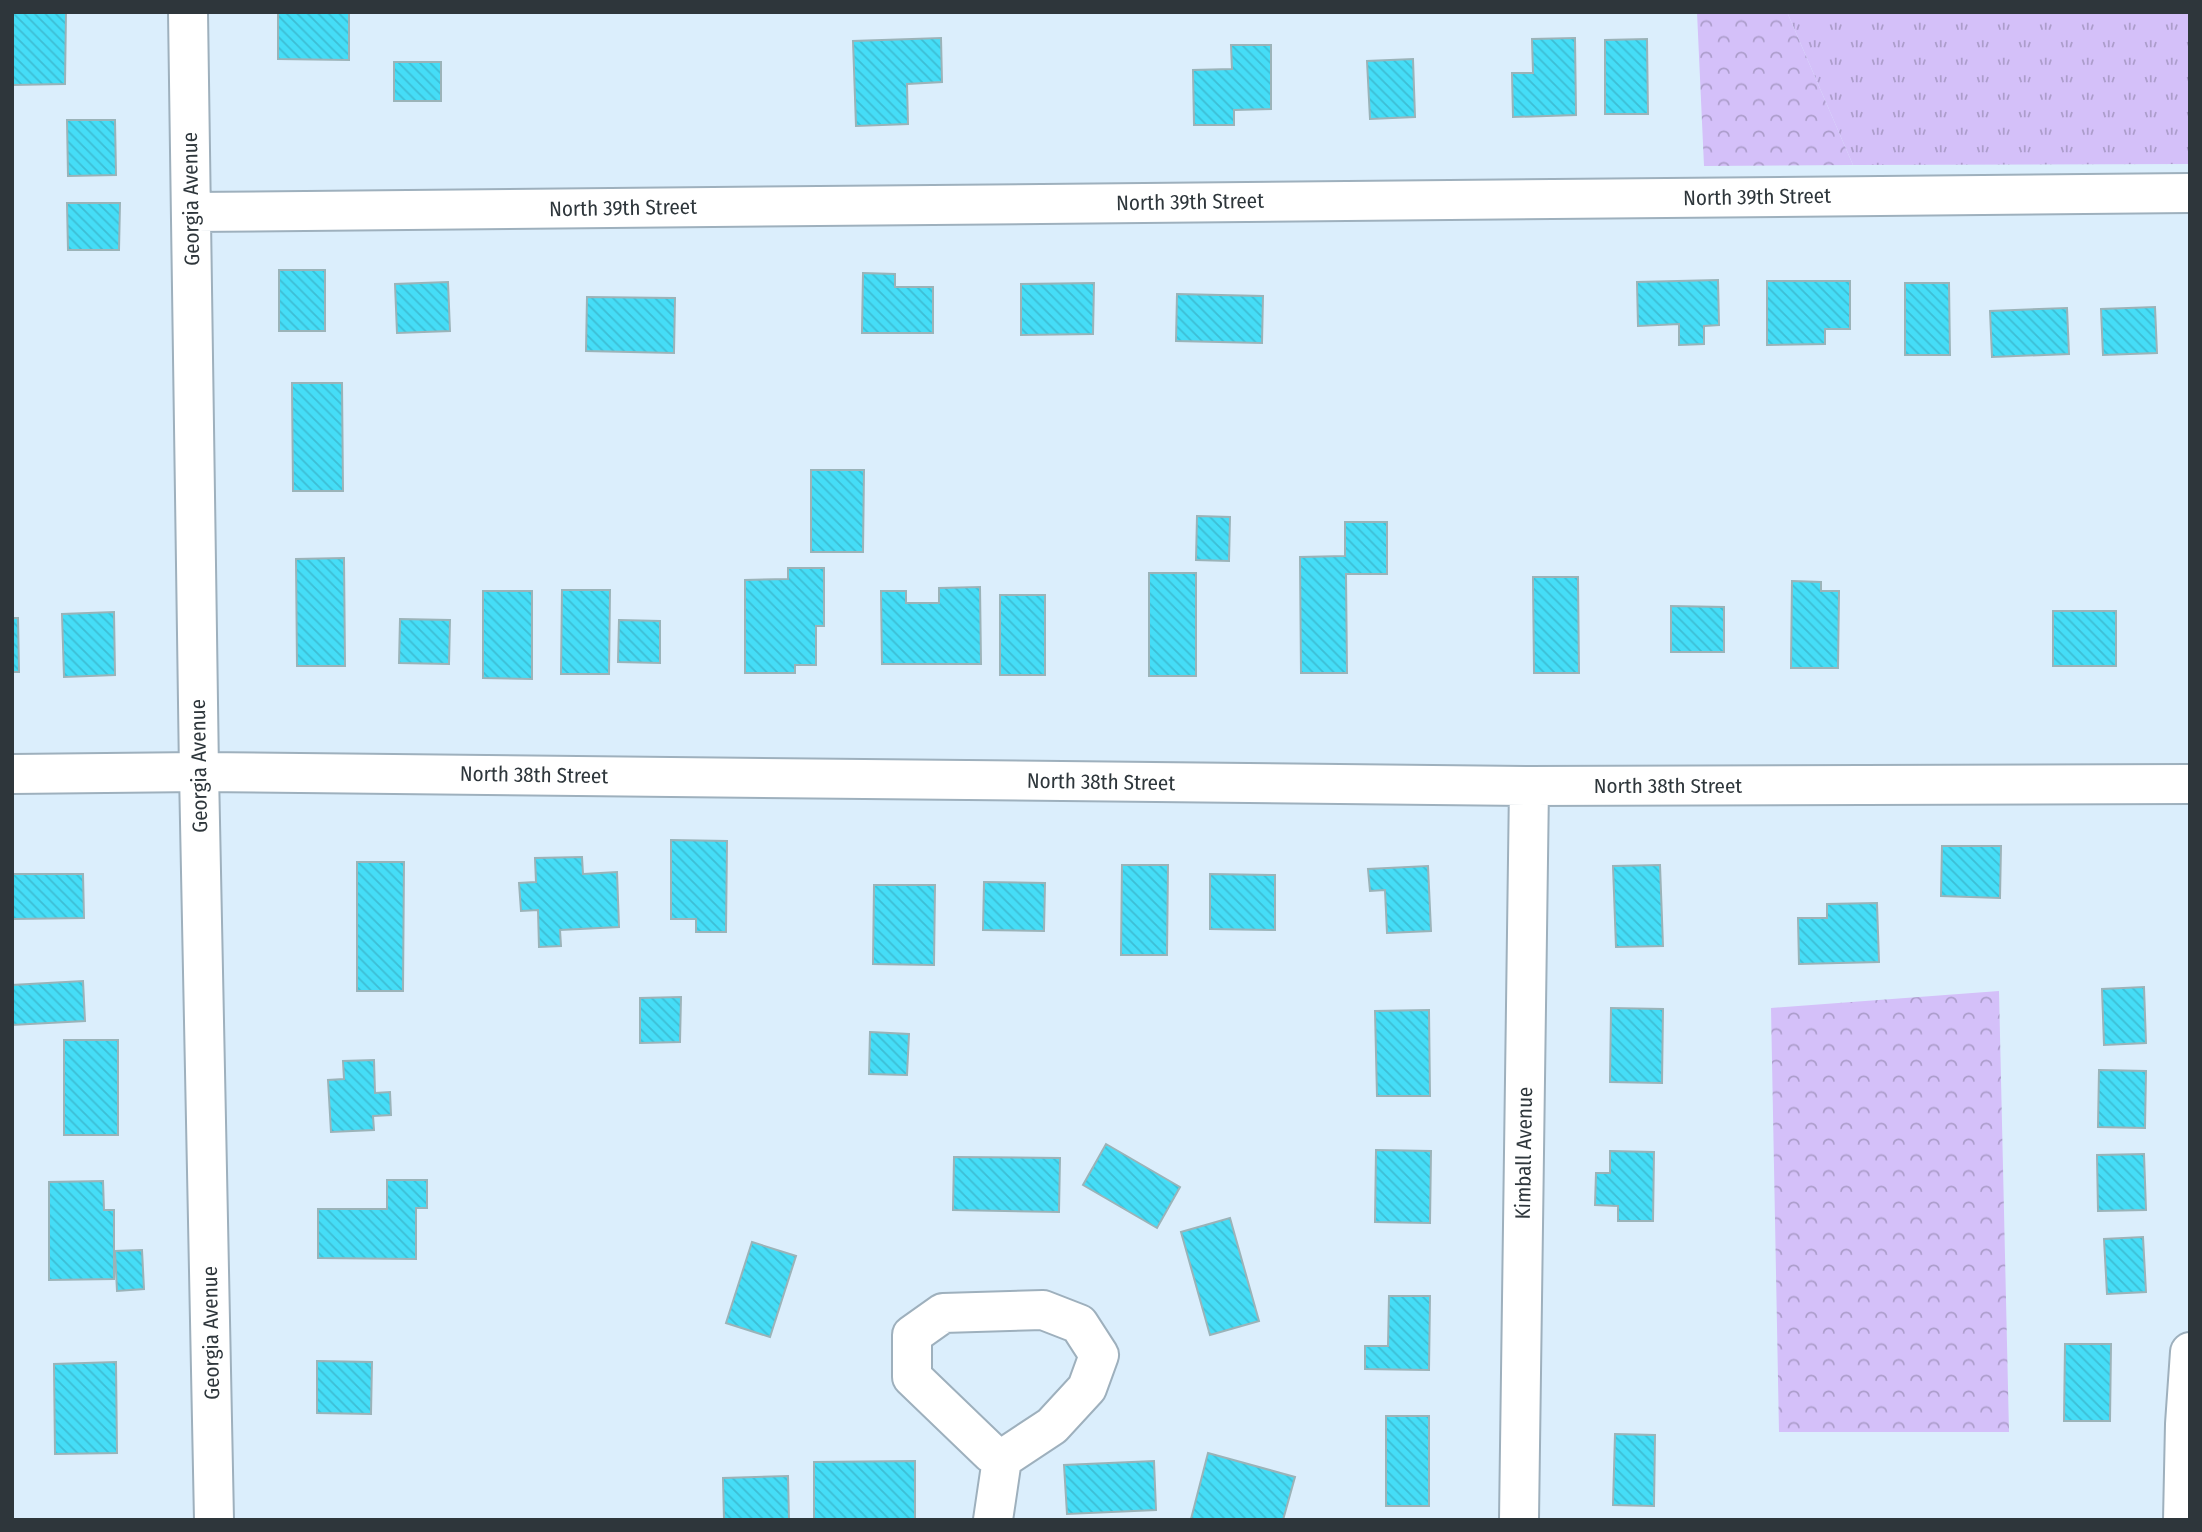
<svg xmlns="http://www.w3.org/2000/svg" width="2202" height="1532" viewBox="0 0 2202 1532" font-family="'Fira Sans Condensed',sans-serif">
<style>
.grass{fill:url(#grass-tufts)}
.forest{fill:url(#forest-crowns)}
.building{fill:url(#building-back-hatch);stroke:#9bb3b8;stroke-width:2}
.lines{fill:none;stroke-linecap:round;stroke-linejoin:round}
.minor-casing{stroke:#9eb0bd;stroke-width:42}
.minor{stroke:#fff;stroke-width:38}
.labels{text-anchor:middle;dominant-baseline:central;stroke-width:6;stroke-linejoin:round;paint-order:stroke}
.street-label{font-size:21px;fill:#2e363b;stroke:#fff}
</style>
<defs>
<pattern id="grass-tufts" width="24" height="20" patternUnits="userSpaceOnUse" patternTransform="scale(1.75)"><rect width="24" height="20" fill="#d4c0f9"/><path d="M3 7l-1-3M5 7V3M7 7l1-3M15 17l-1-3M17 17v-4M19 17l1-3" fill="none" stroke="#ac9dcb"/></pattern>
<pattern id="forest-crowns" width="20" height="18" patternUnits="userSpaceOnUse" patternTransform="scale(1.75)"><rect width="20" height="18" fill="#d4c0f9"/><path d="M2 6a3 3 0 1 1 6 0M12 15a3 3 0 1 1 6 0" fill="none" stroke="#ac9dcb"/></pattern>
<pattern id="building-back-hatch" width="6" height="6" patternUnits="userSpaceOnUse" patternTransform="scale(1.75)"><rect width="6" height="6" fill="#45ddf7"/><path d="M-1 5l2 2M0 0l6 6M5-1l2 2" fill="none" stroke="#3dbed5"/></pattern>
</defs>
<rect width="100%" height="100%" fill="#dbeefc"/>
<path class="grass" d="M1787,12H2190V164L1853,165Z"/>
<path class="forest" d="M1697,12H1787L1853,165L1704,166Z
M1999,991L2009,1432H1779L1771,1008Z"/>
<path class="building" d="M12,12H66L65,84L12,85Z
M278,13H349V60L278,59Z
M941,38L942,82L907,84L908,124L856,126L853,41Z
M1575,38L1576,115L1513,117L1512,73H1533L1532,39Z
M1647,39L1648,114H1605V40Z
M1231,45H1271V109L1234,110V125H1194L1193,70L1232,69Z
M1413,59L1415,117L1370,119L1367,61Z
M394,62H441V101H394Z
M67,120H115L116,175L68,176Z
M67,203H120L119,250H68Z
M279,270H325V331H279Z
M863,273L895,274V287H933V333H862Z
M1718,280L1719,325L1704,326V344L1679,345V324L1638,326L1637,282Z
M1767,281H1850V329H1825V344L1767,345Z
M448,282L450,331L397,333L395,284Z
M1094,283L1093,334L1021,335V284Z
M1905,283H1949L1950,355H1905Z
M1177,294L1263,296L1262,343L1176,341Z
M587,297L675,298L674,353L586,351Z
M2155,307L2157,353L2103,355L2101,309Z
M2067,308L2069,354L1992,357L1990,311Z
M292,383H342L343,491H293Z
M811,470H864L863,552H811Z
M1197,516L1230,517L1229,561L1196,560Z
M1345,522H1387V574H1346L1347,673H1301L1300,557L1345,556Z
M344,558L345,666H297L296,559Z
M788,568H824V626H816V665H795V673H745V580L788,579Z
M1149,573H1196V676H1149Z
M1533,577H1578L1579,673H1534Z
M1792,581L1821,582V591H1839L1838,668H1791Z
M980,587L981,664H882L881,591H906V603H939V588Z
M562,590H610L609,674H561Z
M483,591H532V679L483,678Z
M1000,595H1045V675H1000Z
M1671,606L1724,607V652H1671Z
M2053,611H2116V666H2053Z
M114,612L115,675L64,677L62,614Z
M12,618H18L19,672H12Z
M400,619L450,620L449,664L399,663Z
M619,620L660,621V663L618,662Z
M671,840L727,841L726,932H696V919H671Z
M1942,846H2001L2000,898L1941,896Z
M582,857L583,874L617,872L619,927L560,930L561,946L539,947L538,910L521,911L519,883L536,882L535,858Z
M357,862H404L403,991H357Z
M1122,865H1168L1167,955H1121Z
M1660,865L1663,946L1616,947L1613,866Z
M1428,866L1431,931L1387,933L1385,890L1370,891L1368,869Z
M12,874H83L84,918L12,919Z
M1210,874L1275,875V930L1210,929Z
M984,882L1045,883L1044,931L983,930Z
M874,885H935L934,965L873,964Z
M1877,903L1879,962L1799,964L1798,918H1827V904Z
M83,981L85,1021L12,1025V985Z
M2144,987L2146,1043L2104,1045L2102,989Z
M681,997L680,1042L640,1043V998Z
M1611,1008L1663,1009L1662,1083L1610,1082Z
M1429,1010L1430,1096H1377L1375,1011Z
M870,1032L909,1034L907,1075L869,1074Z
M64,1040H118V1135H64Z
M374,1060L375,1093L390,1092L391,1115L373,1116L374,1130L331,1132L328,1080L344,1079L343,1061Z
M2099,1070L2146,1071L2145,1128L2098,1127Z
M1106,1144L1180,1187L1157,1228L1083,1185Z
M1376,1150L1431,1151L1430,1223L1375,1222Z
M1610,1151L1654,1152L1653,1221H1618V1206L1595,1205L1596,1173H1610Z
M2144,1154L2146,1210L2098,1211L2097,1155Z
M954,1157L1060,1158L1059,1212L953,1210Z
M387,1180H427V1208H416V1259L318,1258V1209H387Z
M103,1181L104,1210H114V1279L49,1280V1182Z
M1230,1218L1259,1321L1210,1335L1181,1232Z
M2143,1237L2146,1292L2107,1294L2104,1239Z
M752,1242L796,1256L770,1337L726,1323Z
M142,1250L144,1289L117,1291L115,1251Z
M1389,1296H1430L1429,1370L1365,1369V1346H1388Z
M2065,1344H2111L2110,1421H2064Z
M317,1361L372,1362L371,1414L317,1413Z
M116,1362L117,1453L55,1454L54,1364Z
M1386,1416H1429V1506H1386Z
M1615,1434L1655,1435L1654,1506L1613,1505Z
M1208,1453L1295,1477L1283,1520L1191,1519Z
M915,1461V1520H814V1462Z
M1154,1461L1156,1510L1067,1514L1064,1465Z
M788,1476L789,1520H724L723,1478Z"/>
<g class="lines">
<g class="minor-casing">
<path id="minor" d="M188,12L199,772L214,1520
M191,212L2190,193
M12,774L199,772L1529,786L2190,784
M1043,1310L1079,1324L1099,1355L1087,1388L1052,1426L1002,1459L991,1453L912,1377V1335L943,1313Z
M993,1520L1002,1459
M1519,1520L1529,786
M2183,1520L2185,1424L2190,1352"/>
</g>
<use href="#minor" class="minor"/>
</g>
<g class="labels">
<g class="street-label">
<text transform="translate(1757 197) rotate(-1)">North 39th Street</text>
<text transform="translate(191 199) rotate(-91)">Georgia Avenue</text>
<text transform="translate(1190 202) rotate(-1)">North 39th Street</text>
<text transform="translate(623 208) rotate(-1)">North 39th Street</text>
<text transform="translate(199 766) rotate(-91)">Georgia Avenue</text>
<text transform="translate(534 775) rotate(1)">North 38th Street</text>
<text transform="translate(1101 782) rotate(1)">North 38th Street</text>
<text x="1668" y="786">North 38th Street</text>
<text transform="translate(1524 1153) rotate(-89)">Kimball Avenue</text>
<text transform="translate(211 1333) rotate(-91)">Georgia Avenue</text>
</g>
</g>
<rect width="2202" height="1532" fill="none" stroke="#2e363b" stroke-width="28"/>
</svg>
